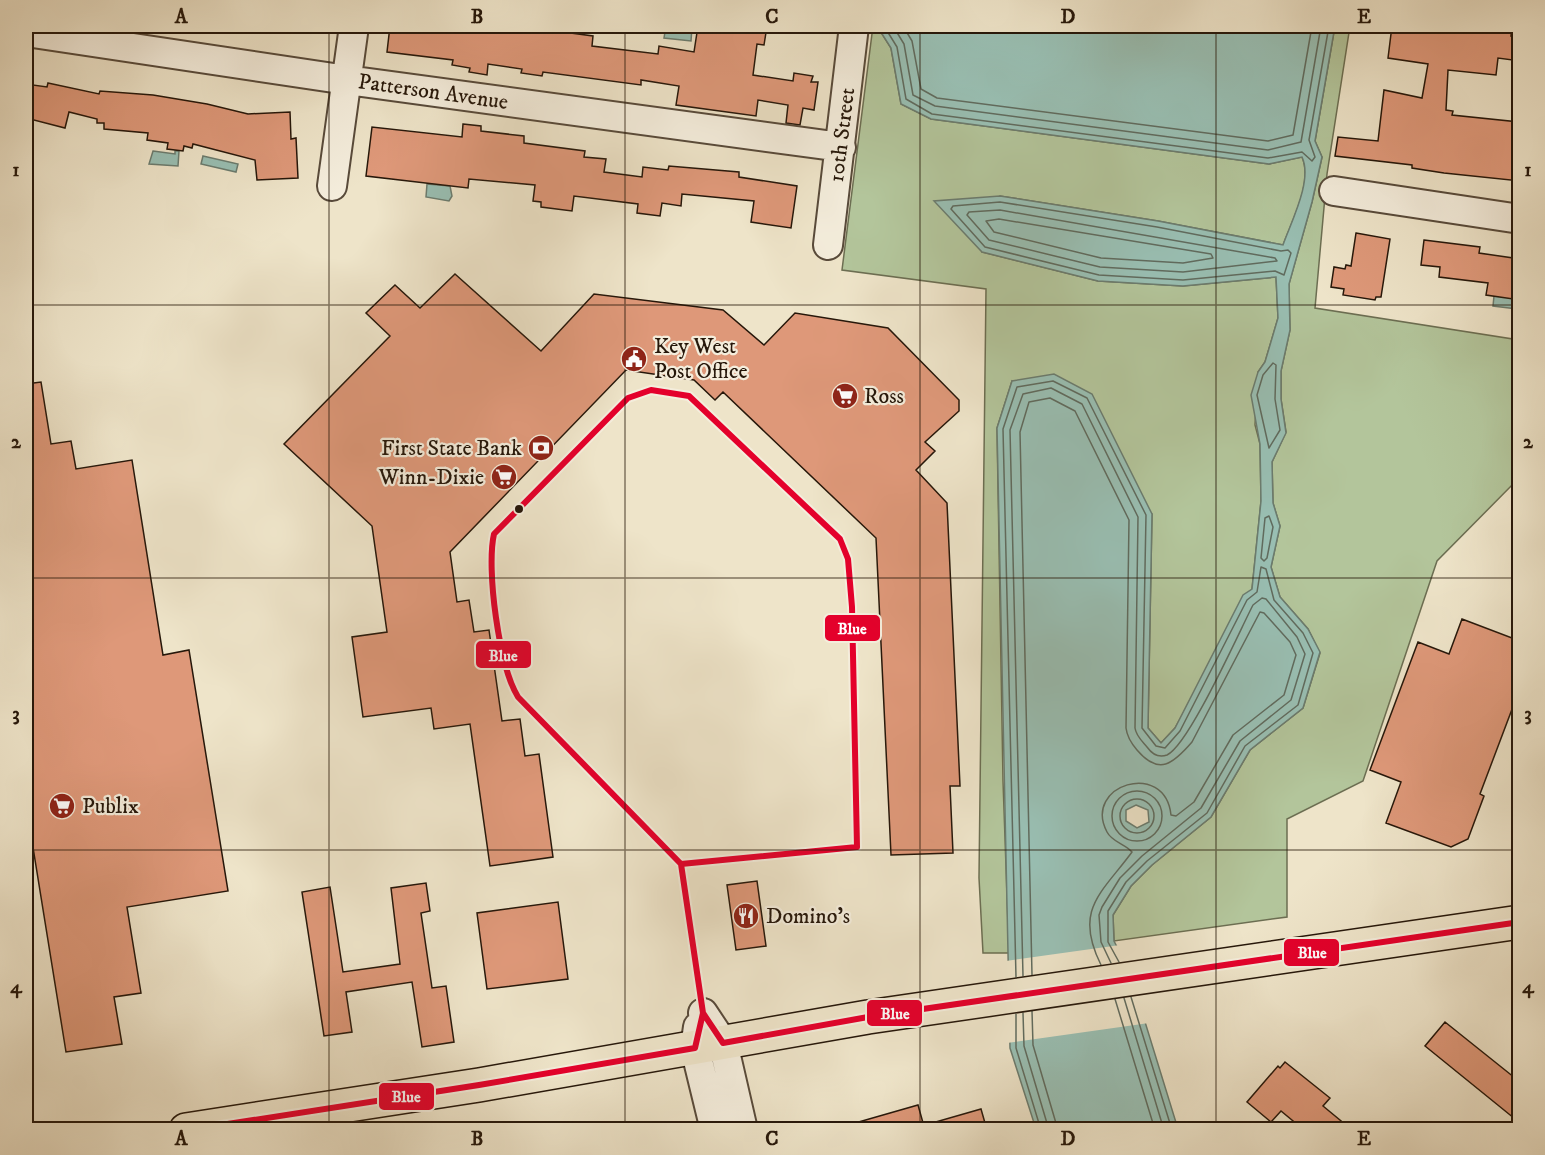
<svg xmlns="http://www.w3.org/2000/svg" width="1545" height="1155" viewBox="0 0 1545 1155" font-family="'IM FELL DW Pica',serif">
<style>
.green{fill:#b3c59b;stroke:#6c6e52;stroke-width:1.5}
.water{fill:#99bfb3;stroke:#6b7c6f;stroke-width:1.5;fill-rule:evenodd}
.pier{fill:#eee4c9}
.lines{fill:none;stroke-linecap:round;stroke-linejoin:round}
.shore{stroke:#606b5e;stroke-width:1.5}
.building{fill:#de9879;stroke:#26170a;stroke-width:1.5}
.minor-casing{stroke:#584a3a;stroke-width:32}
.major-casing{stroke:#26170a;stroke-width:36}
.minor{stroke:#f4eddc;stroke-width:28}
.major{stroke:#eee4c9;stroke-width:33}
.bus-1-casing{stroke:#f4eddc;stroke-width:10}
.bus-1{stroke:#e4002b;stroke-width:6}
.grid{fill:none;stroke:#26170a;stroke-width:1.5;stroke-opacity:0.55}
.bus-dot{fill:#26170a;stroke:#f4eddc;stroke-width:2}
.labels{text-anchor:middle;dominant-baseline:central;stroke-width:4.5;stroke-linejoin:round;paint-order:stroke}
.street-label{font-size:22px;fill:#26170a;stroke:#f4eddc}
.poi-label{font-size:22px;fill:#26170a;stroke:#f4eddc;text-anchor:start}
.line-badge{stroke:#f4eddc;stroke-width:2}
.badge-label{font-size:16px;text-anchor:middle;font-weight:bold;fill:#fff}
.neatline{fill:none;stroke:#26170a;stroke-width:2}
.grid-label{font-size:20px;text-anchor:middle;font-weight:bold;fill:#26170a}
</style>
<rect width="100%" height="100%" fill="#eee4c9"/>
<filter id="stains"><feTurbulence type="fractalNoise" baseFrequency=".00333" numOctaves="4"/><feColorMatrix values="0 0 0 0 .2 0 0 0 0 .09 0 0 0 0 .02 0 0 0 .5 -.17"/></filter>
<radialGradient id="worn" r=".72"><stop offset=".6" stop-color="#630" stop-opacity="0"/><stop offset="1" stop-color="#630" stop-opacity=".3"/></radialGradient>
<path class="green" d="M873,26H877L891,48L901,104L931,119L1269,164L1302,157C1313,183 1292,220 1283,245L1158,221L1000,196L982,252L1098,281L1183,286L1276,277L1278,318L1265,362L1258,372L1255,425L1260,444L1261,501L1252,589L1175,728L1161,743L1148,728L1152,514L1012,381L997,428L1003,781L1009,953H983L979,878L986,289L842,270Z
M1335,26H1350L1327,174L1315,308L1519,340V478L1437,561L1363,781L1287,819V917L1114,941L1113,915L1131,886L1152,865L1211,817L1250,750L1303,708L1320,653L1308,629L1280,597L1271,567L1280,526L1273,503L1272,462L1286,432L1281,399V371L1290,330L1289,284L1312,202L1322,157L1315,141Z"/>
<path class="water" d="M666,26L692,27L691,41L664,38Z
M877,26H1335L1315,141L1322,157L1312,202L1289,284L1290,330L1281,371V399L1286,433L1272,462L1273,503L1280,526L1271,567L1280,597L1308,629L1320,652L1303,708L1250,750L1211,817L1152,865L1131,886L1113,915L1114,941L1129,970L1178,1129H1036L1010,1048L997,428L1012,381L1054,374L1092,394L1152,514L1148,728L1161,743L1175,728L1243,595L1252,589L1261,501L1260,444L1251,395L1258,372L1265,362L1278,318L1276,277L1183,286L1098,281L982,252L934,201L1000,196L1158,221L1283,245C1291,222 1313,180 1302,157L1269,164L931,119L901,104L891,48ZM1136,805L1148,810L1149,822L1137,828L1126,821V810Z
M153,151L175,154V151H179L178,166L149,164Z
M203,156L238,164L236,172L201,164Z
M427,184L450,186L452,196L449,201L426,197Z
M1494,296H1519L1517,309L1493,306Z"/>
<path class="pier" d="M1120,945L1132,969L1149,1023L1007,1043L1006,961Z"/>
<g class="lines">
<path class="shore" d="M884,26L897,47L906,99L932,114L1268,158L1302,152L1312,161L1315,157L1309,140L1329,26
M893,26L904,44L913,95L935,106L1268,150L1301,142L1321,26
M903,26L912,41L921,89L937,98L1268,141L1293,135L1312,26
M1000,202L1157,227L1281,251L1288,250L1291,253L1284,275L1275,271L1183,280L1099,275L985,247L951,209L953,206Z
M1000,210L1275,258L1277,261L1183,272L1100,267L989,240L967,215L969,212Z
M999,219L1211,254L1213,258L1183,263L1101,258L994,232L986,221Z
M1273,363L1276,365L1275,399L1280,430L1269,448L1257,395L1263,375Z
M1269,516L1273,527L1267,558L1264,561L1261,558L1265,518Z
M1112 816a25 25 0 1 1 50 0a25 25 0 1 1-50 0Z
M1120 816a17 17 0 1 1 34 0a17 17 0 1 1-34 0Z
M1032,975L1020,432L1029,402L1050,398L1075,411L1129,520L1126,728C1127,737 1131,743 1137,750C1159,776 1173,764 1192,742L1260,612L1264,613L1290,642L1296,655L1284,695L1233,735L1194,802L1176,816L1171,815C1165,759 1082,785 1107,832C1112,842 1125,844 1132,852C1102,893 1073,909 1101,965
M1023,976L1010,430L1023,394L1051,388L1082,404L1138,517L1135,728C1136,736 1142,741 1147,747C1152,754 1159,758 1167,755C1189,745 1239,632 1253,605L1262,598L1266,599L1297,637L1305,654L1291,700L1240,741L1201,808L1142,856L1120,878L1102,907L1099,915L1101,942L1111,963
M1016,977L1003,429L1017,387L1053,381L1087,398L1146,515L1142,728L1156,746L1165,748L1180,731L1247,600L1257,592L1261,567L1266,569L1274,600L1303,633L1313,653L1298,705L1245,746L1207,813L1147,861L1126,882L1108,911V942L1119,962
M1131,997L1172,1130
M1124,998L1164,1130
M1115,999L1155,1130
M1032,1011L1033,1045L1058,1130
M1023,1013L1024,1046L1049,1130
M1016,1014V1048L1041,1130"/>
</g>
<path class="building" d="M390,26H518L593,36L592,46L658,54L659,46L694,52L698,26H767L764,45L757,44L753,75L793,81L794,73L813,76L811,82H818L814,110L803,108L800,125L786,123L788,105L758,100L756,116L676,105L679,86L641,80V85L543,72L542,76L521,73L522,69L488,64L487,75L469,72L470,68L452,65L453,60L387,52Z
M1392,26H1512L1511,36L1520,37V61L1498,58L1496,75L1448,70L1446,110L1453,111L1452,115L1519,122L1520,181L1444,173L1412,168V165L1335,156L1338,137L1378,141L1384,90L1422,98L1428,64L1388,58Z
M48,83L99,94L100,91L153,95L207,104L248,114L290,112L291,139L296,138L298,178L257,180L255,160L193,144L192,148L184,146L183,151L167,149L168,143L147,140L148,133L104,129V123H97V119L69,112L65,128L26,118V84L47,87Z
M463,124L481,126V131L524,136V143L585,151L584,157L606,159L604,172L642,177L643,167L668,170L669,166L739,172V177L797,186L791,228L751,222L754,201L682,194L681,206L662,203L660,216L637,213L638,204L574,196L572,211L541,207V202L533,201L535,185L469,179L468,188L366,176L372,127L462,137Z
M1356,233L1390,239L1381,297H1376L1375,300L1343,295L1344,289L1331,287L1334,267L1345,269L1346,265L1351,266Z
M1424,240L1480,247L1479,253L1520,259V300L1486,295L1488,283L1439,277L1440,267L1421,265Z
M455,274L541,351L594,294L723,310L764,345L795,313L888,328L959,400V411L925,442L935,451L916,470L947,503L960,786H950L953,853L891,855L876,538L723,392L715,400L694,380L626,370L450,552L457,602L469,600L474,632L489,630L502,721L520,719L525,756L539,754L553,857L490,866L470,724L434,729L431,708L363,717L352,637L387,632L372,526L284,444L390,336L366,313L395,285L420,308Z
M41,382L51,444L71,441L76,469L132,460L163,655L189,650L228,891L127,907L141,993L114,997L122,1044L66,1052L26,804V384Z
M1462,619L1520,641V688L1480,794L1484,796L1468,839L1451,847L1386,823L1401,782L1370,770L1418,642L1449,654Z
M757,881L766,946L736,950L727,885Z
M426,883L430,911L421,913L432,988L446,986L454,1042L422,1047L412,982L346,992L352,1032L324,1036L302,892L330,887L343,972L400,964L391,888Z
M558,902L568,979L487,989L477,913Z
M1445,1022L1520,1082V1123L1425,1046Z
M1285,1062L1330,1098L1323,1106L1352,1130H1304L1281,1111L1271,1122L1247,1102L1278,1066L1280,1068Z
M918,1105L925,1130H849L848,1125Z
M981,1109L987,1130H925V1125Z"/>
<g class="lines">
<g class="minor-casing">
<path id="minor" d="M26,32L347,80L841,147
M332,186L354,26
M1334,191L1520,219
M828,245L854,26
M703,1013L723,1043L743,1130
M698,1027L695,1048L715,1130"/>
</g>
<g class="major-casing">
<path id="major" d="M186,1130L479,1085L868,1017L1520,922"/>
</g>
<use href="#minor" class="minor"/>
<use href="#major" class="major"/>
<g class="bus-1-casing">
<path id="bus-1" d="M651,390L689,396L840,539L848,559L852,607L857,847L681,864L518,697C499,666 486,569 494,534L628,398Z
M703,1013L723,1043L868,1017L1520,922
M189,1130L479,1085L695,1048L703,1013L681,864"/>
</g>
<use href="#bus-1" class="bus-1"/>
</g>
<path class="grid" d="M329,26V1130M625,26V1130M920,26V1130M1216,26V1130M26,305H1520M26,578H1520M26,850H1520"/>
<defs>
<g id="civic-disc" transform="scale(1.35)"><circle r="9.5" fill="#8f2418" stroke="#f4eddc"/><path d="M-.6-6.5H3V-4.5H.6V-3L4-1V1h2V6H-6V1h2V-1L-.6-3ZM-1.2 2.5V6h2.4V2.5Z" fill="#fff"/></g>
<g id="supermarket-disc" transform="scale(1.35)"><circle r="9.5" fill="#8f2418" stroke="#f4eddc"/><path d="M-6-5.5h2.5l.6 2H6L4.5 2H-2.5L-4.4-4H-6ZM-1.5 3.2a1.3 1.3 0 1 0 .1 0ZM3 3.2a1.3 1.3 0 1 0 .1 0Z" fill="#fff"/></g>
<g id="bank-disc" transform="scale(1.35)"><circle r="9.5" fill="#8f2418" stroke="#f4eddc"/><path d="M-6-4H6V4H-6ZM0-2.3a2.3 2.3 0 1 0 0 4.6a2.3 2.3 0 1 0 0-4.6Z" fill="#fff"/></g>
<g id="restaurant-disc" transform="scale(1.35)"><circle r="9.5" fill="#8f2418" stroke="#f4eddc"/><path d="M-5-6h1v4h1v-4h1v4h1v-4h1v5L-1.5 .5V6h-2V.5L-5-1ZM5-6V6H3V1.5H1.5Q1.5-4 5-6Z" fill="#fff"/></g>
</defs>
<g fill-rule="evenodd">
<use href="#civic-disc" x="634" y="359"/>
<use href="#supermarket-disc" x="845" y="396"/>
<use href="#bank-disc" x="541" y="448"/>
<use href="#supermarket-disc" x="504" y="477"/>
<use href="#supermarket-disc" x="62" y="806"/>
<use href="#restaurant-disc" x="746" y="916"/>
</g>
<circle class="bus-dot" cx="519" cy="509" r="5"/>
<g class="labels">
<g class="street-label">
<text transform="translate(433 92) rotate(8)">Patterson Avenue</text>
<text transform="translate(842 135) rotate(-83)">10th Street</text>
</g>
<g class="poi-label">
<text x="654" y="346">Key West<tspan x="654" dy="25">Post Office</tspan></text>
<text x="864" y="396">Ross</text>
<text x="522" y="448" text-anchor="end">First State Bank</text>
<text x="484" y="477" text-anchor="end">Winn-Dixie</text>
<text x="82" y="806">Publix</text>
<text x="766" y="916">Domino's</text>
</g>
</g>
<g class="line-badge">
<rect x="824" y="614" width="57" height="28" rx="6" fill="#e4002b"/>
<rect x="475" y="640" width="57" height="29" rx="6" fill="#e4002b"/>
<rect x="1283" y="938" width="57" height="29" rx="6" fill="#e4002b"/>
<rect x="866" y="999" width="57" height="28" rx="6" fill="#e4002b"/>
<rect x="378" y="1082" width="57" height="29" rx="6" fill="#e4002b"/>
</g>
<g class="badge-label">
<text x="852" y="634">Blue</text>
<text x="503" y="661">Blue</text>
<text x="1312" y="958">Blue</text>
<text x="895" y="1019">Blue</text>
<text x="406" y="1102">Blue</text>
</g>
<rect width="1545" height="1155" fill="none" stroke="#eee4c9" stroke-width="66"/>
<rect x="33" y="33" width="1479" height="1089" class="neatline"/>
<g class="grid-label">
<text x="181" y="23">A</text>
<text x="477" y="23">B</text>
<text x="772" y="23">C</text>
<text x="1068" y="23">D</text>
<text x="1364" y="23">E</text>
<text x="16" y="176">1</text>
<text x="1528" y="176">1</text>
<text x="16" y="448">2</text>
<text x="1528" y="448">2</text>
<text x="16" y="720">3</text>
<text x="1528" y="720">3</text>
<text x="16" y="993">4</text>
<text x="1528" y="993">4</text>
<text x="181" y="1145">A</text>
<text x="477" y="1145">B</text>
<text x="772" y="1145">C</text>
<text x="1068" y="1145">D</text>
<text x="1364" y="1145">E</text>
</g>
<rect width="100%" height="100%" filter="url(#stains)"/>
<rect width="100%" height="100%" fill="url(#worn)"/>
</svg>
